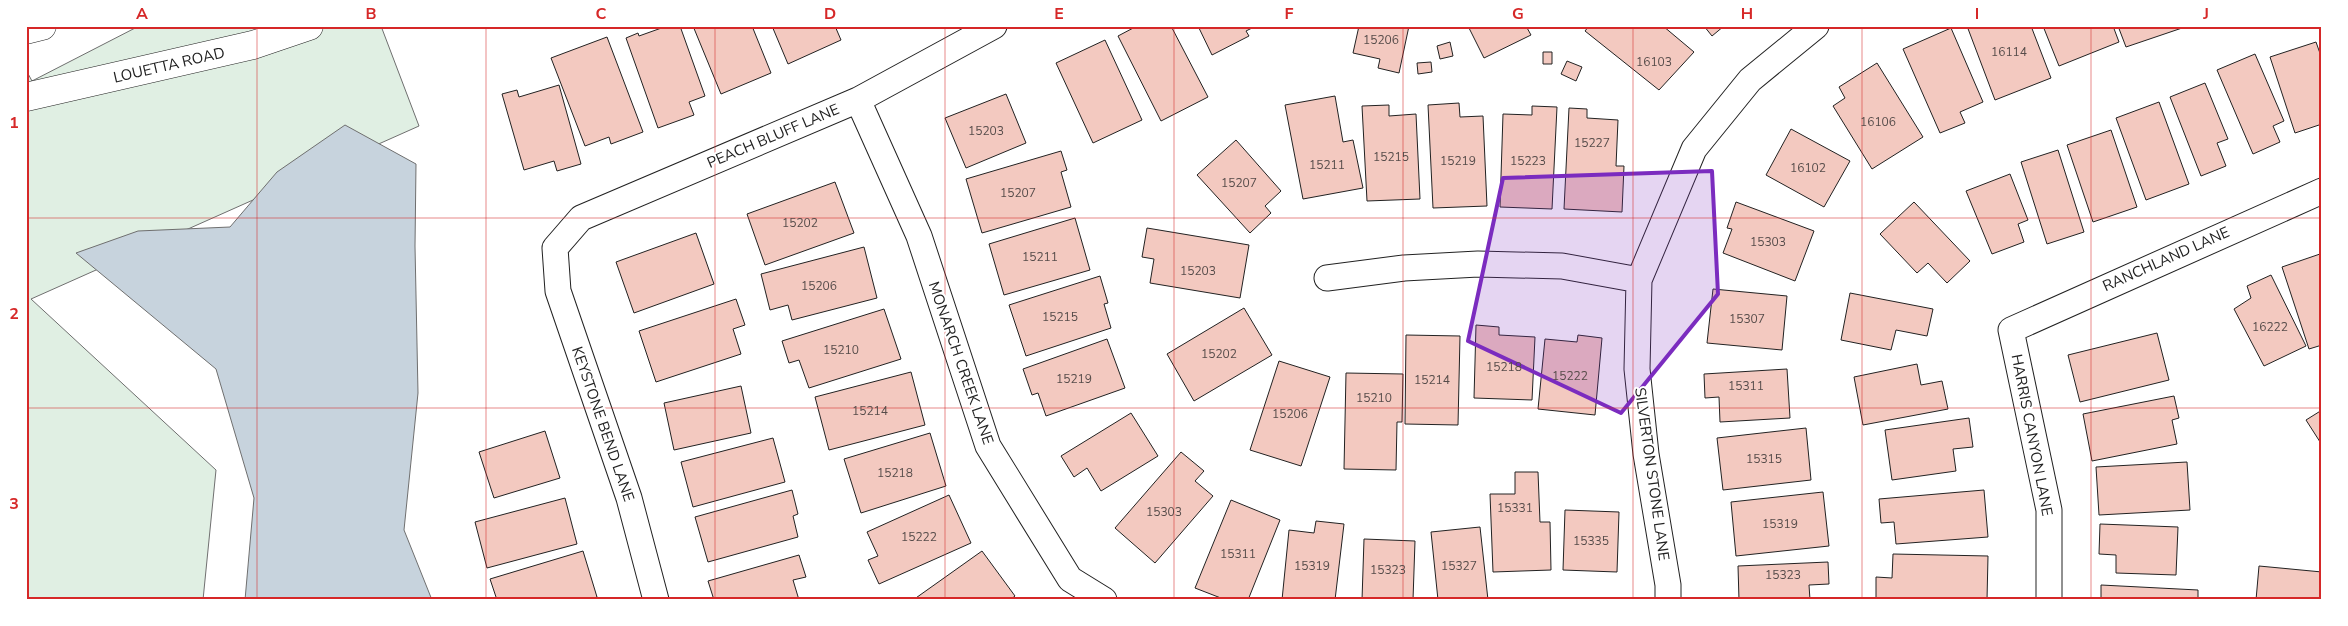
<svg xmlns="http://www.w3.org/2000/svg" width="2348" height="626" viewBox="0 0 2348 626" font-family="'Nunito Sans',sans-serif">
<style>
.green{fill:#e0efe3;stroke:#6f6f6f}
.water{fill:#c7d3dd;stroke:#6f6f6f}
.building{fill:#f3c9c0;stroke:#222}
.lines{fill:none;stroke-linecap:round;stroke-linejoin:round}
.street-casing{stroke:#222;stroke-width:27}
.secondary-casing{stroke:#222;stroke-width:29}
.street{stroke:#fff;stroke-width:25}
.secondary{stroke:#fff;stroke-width:28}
.marked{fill:#7b2cbf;fill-opacity:0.2;stroke:#7b2cbf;stroke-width:4;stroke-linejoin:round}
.grid{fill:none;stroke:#d62828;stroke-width:1;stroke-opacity:0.55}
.labels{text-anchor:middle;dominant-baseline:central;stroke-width:4;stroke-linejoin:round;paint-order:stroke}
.number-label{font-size:12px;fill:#564c4a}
.street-label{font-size:15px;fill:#222;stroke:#fff}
.neatline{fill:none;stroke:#d62828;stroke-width:2}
.grid-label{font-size:16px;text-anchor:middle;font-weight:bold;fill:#d62828}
</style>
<rect width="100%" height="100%" fill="#fff"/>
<path class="green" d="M139,26H381L419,126L31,299L216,470L203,600H26V70L32,81Z"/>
<path class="water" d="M345,125L416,164L415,246L418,393L404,530L432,600H245L254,498L216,369L76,253L138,231L230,227L277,172Z"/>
<path class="building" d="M667,26H680L705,96L689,102L694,115L658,128L626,38L638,33L639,36Z
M693,26H752L771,73L721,94Z
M772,26H835L841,40L788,64Z
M1137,26H1171L1208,97L1161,121L1118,36Z
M1198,26H1256L1246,31L1249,36L1212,55Z
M1359,26H1409L1399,73L1378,68L1380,59L1353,53Z
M1468,26H1526L1531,35L1484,58Z
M1589,26H1663L1694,52L1659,90L1585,31Z
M1704,26H1724L1712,36Z
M1967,26H2031L2051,78L1995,100Z
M2043,26H2113L2119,42L2059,66Z
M2118,26H2188L2126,47Z
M1951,28L1983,102L1960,112L1965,123L1940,133L1903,49Z
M607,37L643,132L611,144L609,137L585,146L551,58Z
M1105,40L1142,120L1093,143L1056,63Z
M1450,42L1453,56L1440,59L1437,46Z
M2316,42L2322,59V124L2295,133L2270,57Z
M1543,52H1552V64H1543Z
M2255,54L2284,121L2273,126L2280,142L2253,154L2217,70Z
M1567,61L1582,67L1576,81L1561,74Z
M1431,62L1432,72L1418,74L1417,63Z
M1877,63L1923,137L1872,169L1833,106L1845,98L1839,87Z
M2205,83L2228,139L2217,143L2226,166L2201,176L2170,97Z
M559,85L581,164L557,171L554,161L524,170L502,94L517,90L519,97Z
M1006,94L1026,143L966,168L945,118Z
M1335,96L1343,142L1353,140L1363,188L1303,199L1285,105Z
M2159,102L2189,184L2146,200L2116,118Z
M1459,103L1460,117L1483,116L1487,206L1433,208L1428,105Z
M1389,105V116L1416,114L1420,199L1367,201L1362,106Z
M1532,106L1557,107L1552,209L1500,207L1503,114L1532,115Z
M1569,108L1587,109V118L1618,120L1616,166H1624L1622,212L1564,209Z
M1791,129L1850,161L1824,207L1766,175Z
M2111,130L2137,207L2093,222L2067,145Z
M1236,140L1281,191L1265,206L1271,213L1250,233L1197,175Z
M2058,150L2084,232L2047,244L2021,162Z
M1061,151L1067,170L1061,172L1071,207L982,233L966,179Z
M2010,174L2028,220L2018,224L2024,242L1992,254L1966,191Z
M835,182L854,233L765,265L747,214Z
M1736,202L1814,231L1795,281L1723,253L1732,229L1727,228Z
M1914,202L1970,261L1947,283L1928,263L1917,273L1880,234Z
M1075,218L1090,270L1004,295L989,244Z
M1147,228L1249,245L1240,298L1150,283L1154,259L1142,257Z
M696,233L714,284L634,313L616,262Z
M864,247L877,298L792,320L788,305L770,310L761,274Z
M2320,254L2322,345L2309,349L2282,267Z
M2271,275L2306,346L2264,366L2234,309L2251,298L2247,286Z
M1100,276L1108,303L1104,304L1111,328L1026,356L1009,305Z
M1713,289L1787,296L1782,350L1707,343Z
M1850,293L1933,309L1927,336L1896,330L1891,350L1841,340Z
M736,299L745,325L733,329L741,354L656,382L639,331Z
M1244,308L1272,355L1194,401L1167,354Z
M884,309L901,359L809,388L799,360L789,363L782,341Z
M1476,325L1499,327V335L1535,337L1532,400L1474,398Z
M2157,333L2169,380L2080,402L2068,355Z
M1406,335L1460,336L1458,425L1405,424Z
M1578,335L1602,338L1595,415L1538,409L1545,339L1577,342Z
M1107,339L1125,388L1046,416L1038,393L1032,395L1023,369Z
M1279,361L1330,377L1301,466L1250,450Z
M1917,364L1921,385L1942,381L1948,409L1863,425L1854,377Z
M1787,369L1790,418L1720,422L1719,397L1705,398L1704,374Z
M911,372L925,425L829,450L815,397Z
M1346,373L1403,374L1402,422H1397L1396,470L1344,469Z
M741,386L751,433L674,450L664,403Z
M2174,396L2179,418L2172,420L2177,444L2092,461L2083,414Z
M2322,410V445L2306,420Z
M1131,413L1158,456L1101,491L1087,468L1074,477L1061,456Z
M1969,418L1973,447L1953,449L1956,471L1892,480L1885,430Z
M1806,428L1811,480L1723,490L1717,438Z
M545,431L560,478L494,498L479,452Z
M930,433L946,486L861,513L844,459Z
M773,438L785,482L693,507L681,462Z
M1181,452L1204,471L1195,481L1213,496L1155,563L1115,528Z
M2187,462L2190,510L2099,515L2096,467Z
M1515,472H1538L1540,522H1550L1551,570L1493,572L1490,494H1515Z
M792,490L798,514L793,516L798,537L708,562L695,517Z
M1984,490L1988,537L1896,544L1894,522L1881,523L1879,499Z
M1823,492L1829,546L1736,556L1731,502Z
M949,495L971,543L879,584L868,560L878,556L867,532Z
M565,498L577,544L487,568L475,522Z
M1231,500L1280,520L1248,600H1226L1195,588Z
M1565,510L1619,512L1617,572L1563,570Z
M1316,521L1344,524L1335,600H1282L1289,530L1314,533Z
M2100,524L2178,527L2176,575L2116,573V555L2099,554Z
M1480,527L1488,600H1438L1431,532Z
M1364,539L1415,541L1413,600H1362Z
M583,551L597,597L588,600H497L490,579Z
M982,551L1015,596L1010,600H913Z
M1893,554L1988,556L1987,600H1876V577L1892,578Z
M799,555L806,577L793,580L799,600H714L708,581Z
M1828,562L1829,584L1809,585L1810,600H1739L1738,566Z
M2259,566L2322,572V600H2256Z
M2101,585L2198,590V600H2101Z"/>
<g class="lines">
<g class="street-casing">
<path id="street" d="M858,100L919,236L988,446L1070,579L1104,600
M1327,278L1404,268L1478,264L1562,266L1639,280
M656,600L629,498L558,291L555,248L581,218L858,100L994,26
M1668,600V585L1646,454L1637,369L1639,280L1694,149L1750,80L1816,26
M2049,600V510L2011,330L2322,191"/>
</g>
<g class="secondary-casing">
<path id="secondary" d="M26,30L42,26
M26,97L253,45L309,26"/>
</g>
<use href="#street" class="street"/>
<use href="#secondary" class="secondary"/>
</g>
<path class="marked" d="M1712,171L1718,294L1621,413L1468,341L1503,178Z"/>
<path class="grid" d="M257,26V600M486,26V600M715,26V600M945,26V600M1174,26V600M1403,26V600M1633,26V600M1862,26V600M2091,26V600M26,218H2322M26,408H2322"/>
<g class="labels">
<g class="number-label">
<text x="1381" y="40">15206</text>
<text x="2009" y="52">16114</text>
<text x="1654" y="62">16103</text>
<text x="1878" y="122">16106</text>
<text x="986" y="131">15203</text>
<text x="1592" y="143">15227</text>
<text x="1391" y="157">15215</text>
<text x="1458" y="161">15219</text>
<text x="1528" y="161">15223</text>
<text x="1327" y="165">15211</text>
<text x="1808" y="168">16102</text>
<text x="1239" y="183">15207</text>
<text x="1018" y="193">15207</text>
<text x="800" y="223">15202</text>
<text x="1768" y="242">15303</text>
<text x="1040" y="257">15211</text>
<text x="1198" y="271">15203</text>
<text x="819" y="286">15206</text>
<text x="1060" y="317">15215</text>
<text x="1747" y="319">15307</text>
<text x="2270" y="327">16222</text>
<text x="841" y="350">15210</text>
<text x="1219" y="354">15202</text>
<text x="1504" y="367">15218</text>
<text x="1570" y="376">15222</text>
<text x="1074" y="379">15219</text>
<text x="1432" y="380">15214</text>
<text x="1746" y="386">15311</text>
<text x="1374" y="398">15210</text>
<text x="870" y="411">15214</text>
<text x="1290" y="414">15206</text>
<text x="1764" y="459">15315</text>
<text x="895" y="473">15218</text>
<text x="1515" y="508">15331</text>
<text x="1164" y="512">15303</text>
<text x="1780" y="524">15319</text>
<text x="919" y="537">15222</text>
<text x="1591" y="541">15335</text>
<text x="1238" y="554">15311</text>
<text x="1312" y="566">15319</text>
<text x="1459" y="566">15327</text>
<text x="1388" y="570">15323</text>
<text x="1783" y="575">15323</text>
</g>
<g class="street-label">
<text transform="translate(169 65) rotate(-13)">LOUETTA ROAD</text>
<text transform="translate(773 136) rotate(-23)">PEACH BLUFF LANE</text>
<text transform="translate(2166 259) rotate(-24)">RANCHLAND LANE</text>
<text transform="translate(961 363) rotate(71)">MONARCH CREEK LANE</text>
<text transform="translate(603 424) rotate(71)">KEYSTONE BEND LANE</text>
<text transform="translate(2032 435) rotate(79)">HARRIS CANYON LANE</text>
<text transform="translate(1652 474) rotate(82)">SILVERTON STONE LANE</text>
</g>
</g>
<rect width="2348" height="626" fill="none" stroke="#ffffff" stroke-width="55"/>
<rect x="28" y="28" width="2292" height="570" class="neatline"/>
<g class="grid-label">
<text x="142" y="19">A</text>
<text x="371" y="19">B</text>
<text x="601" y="19">C</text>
<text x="830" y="19">D</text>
<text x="1059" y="19">E</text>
<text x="1289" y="19">F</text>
<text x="1518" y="19">G</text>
<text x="1747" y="19">H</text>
<text x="1977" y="19">I</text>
<text x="2206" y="19">J</text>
<text x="14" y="128">1</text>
<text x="14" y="319">2</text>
<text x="14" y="509">3</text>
</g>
</svg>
